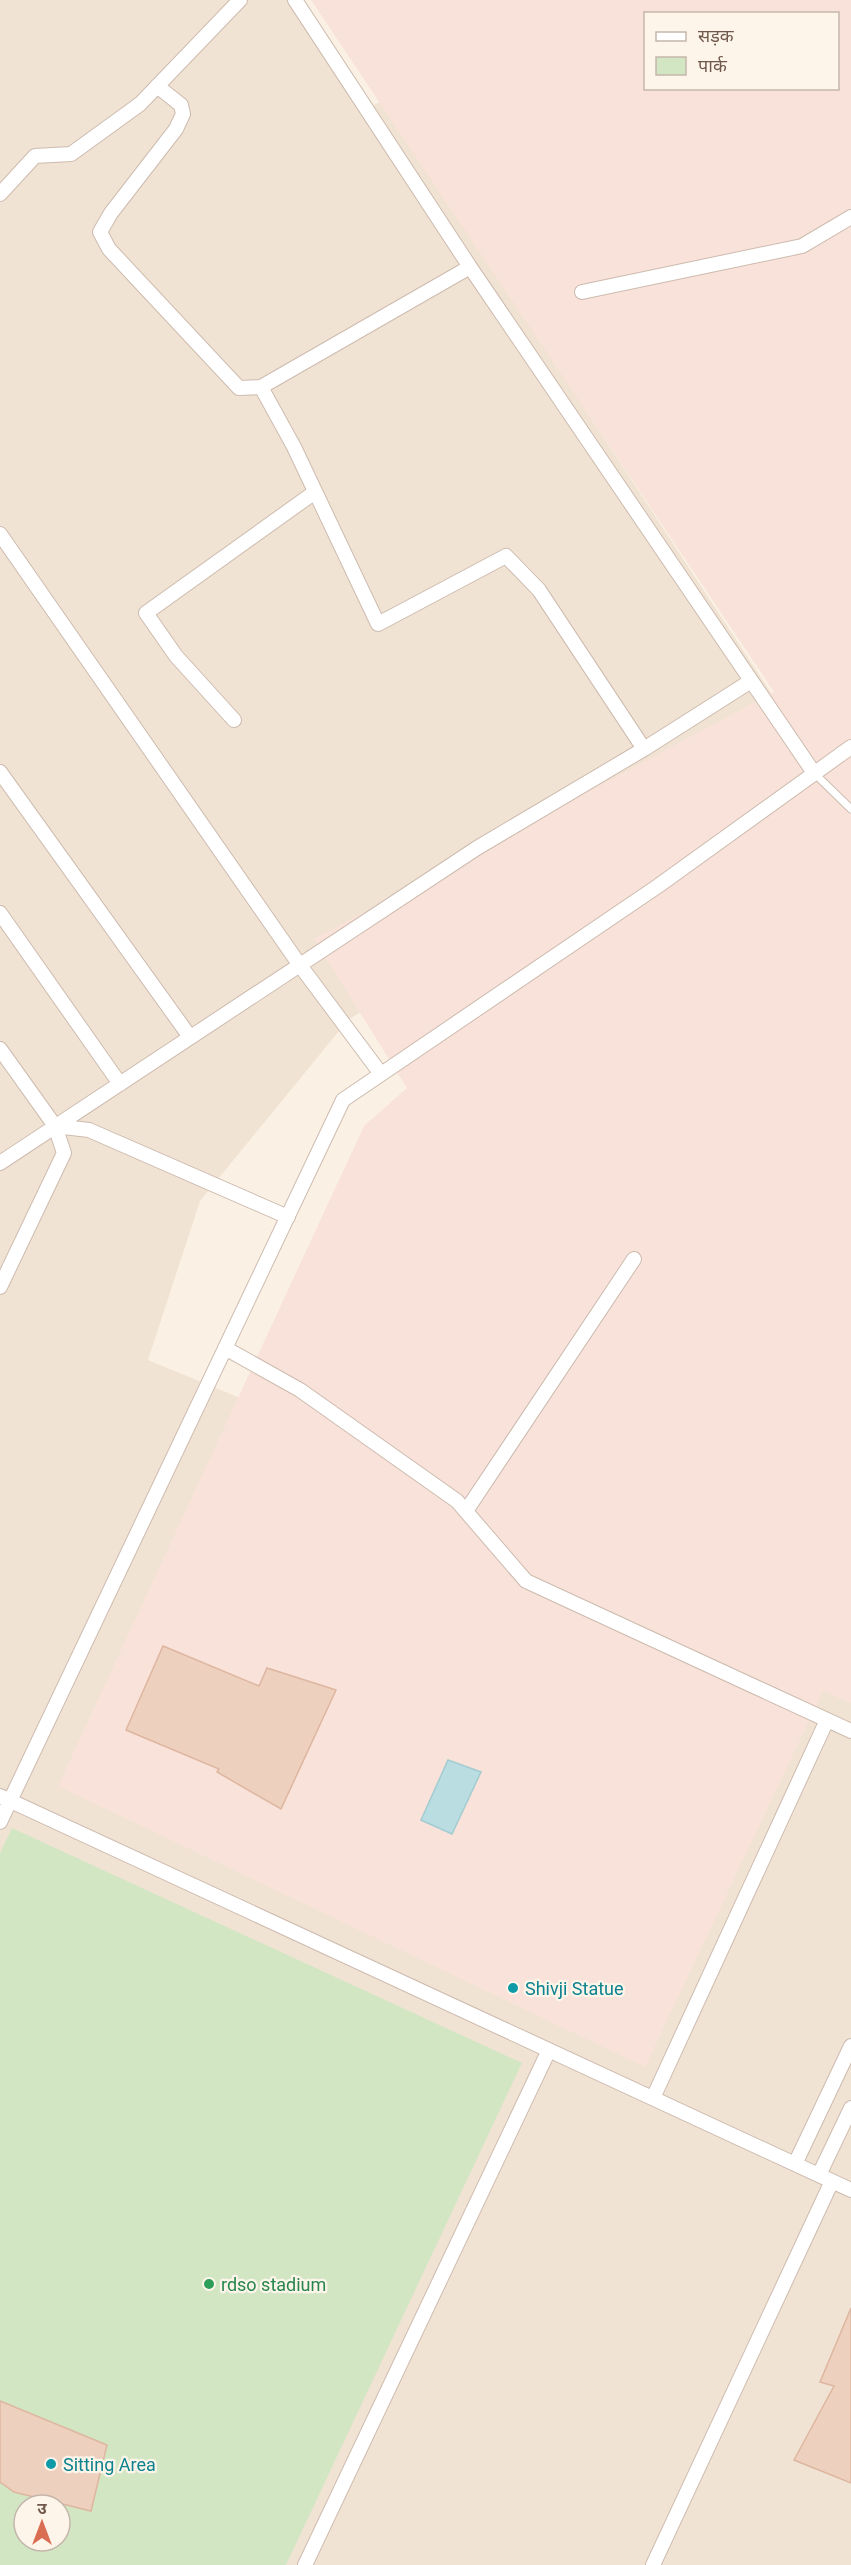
<svg xmlns="http://www.w3.org/2000/svg" width="851" height="2565" viewBox="0 0 851 2565" font-family="Roboto,'Noto Sans Devanagari',sans-serif">
<style>
.residential{fill:#f1e3d3;fill-rule:evenodd}
.commercial{fill:#f9e2d9;fill-rule:evenodd}
.green{fill:#d3e6c4;fill-rule:evenodd}
.water{fill:#badde2;stroke:#a2ccd2;stroke-width:1.5}
.building{fill:#edd0be;stroke:#deb6a0;stroke-width:1.5}
.lines{fill:none;stroke-linecap:round;stroke-linejoin:round}
.service-casing{stroke:#cdbbaf;stroke-width:9}
.minor-casing{stroke:#cdbbaf;stroke-width:16}
.service{stroke:#fff;stroke-width:7}
.minor{stroke:#fff;stroke-width:14}
.culture-dot{fill:#0f9aa8;stroke:#fdf5ea;stroke-width:2}
.leisure-dot{fill:#2e9e5b;stroke:#fdf5ea;stroke-width:2}
.labels{text-anchor:middle;dominant-baseline:central;stroke-width:4.5;stroke-linejoin:round;paint-order:stroke}
.culture-label{font-size:18px;fill:#0d838f;stroke:#fdf5ea;text-anchor:start}
.leisure-label{font-size:18px;fill:#27864d;stroke:#fdf5ea;text-anchor:start}
</style>
<rect width="100%" height="100%" fill="#faf1e4"/>
<path class="residential" d="M0,0H301L372,106L532,30L524,316L798,734L348,1020L200,1201L148,1360L851,1649V2565H0ZM24,2505H60V2541H24Z"/>
<path class="commercial" d="M311,0H851V1703L823,1691L645,2067L58,1786L364,1126L407,1088L314,939L774,692ZM646,14H838V88H646Z"/>
<path class="green" d="M12,1828L522,2063L286,2565H0V1853ZM24,2505H60V2541H24Z"/>
<path class="water" d="M448,1760L481,1772L452,1834L421,1820Z"/>
<path class="building" d="M163,1646L259,1686L267,1668L336,1690L281,1809L217,1772L219,1769L126,1730Z
M851,2308V2483L794,2460L834,2386L820,2382Z
M0,2401L107,2445L91,2511L14,2492L0,2482Z"/>
<g class="lines">
<g class="service-casing">
<path id="service" d="M814,773L851,809"/>
</g>
<g class="minor-casing">
<path id="minor" d="M295,0L470,267L814,773
M157,86L181,105L183,114L176,129L111,213L100,232L109,249L239,388L261,387
M0,194L35,156L71,154L140,104L240,0
M470,267L261,387L294,447L378,624L506,556L539,590L644,749L751,681
M582,292L802,246L851,217
M0,534L299,964L381,1074
M234,720L176,656L146,613L315,492
M0,772L190,1037
M0,913L120,1084
M0,1049L55,1126L64,1153L0,1287
M55,1126L89,1130L288,1217
M0,1163L477,848L644,749
M225,1348L300,1390L457,1501L526,1581L851,1731
M466,1511L634,1259
M0,1796L851,2190
M0,1822L343,1100L658,886L851,747
M653,2098L827,1720
M795,2164L851,2046
M819,2175L851,2108
M305,2565L549,2050
M653,2565L832,2181"/>
</g>
<use href="#service" class="service"/>
<use href="#minor" class="minor"/>
</g>
<g class="culture-dot">
<circle cx="513" cy="1988" r="6"/>
<circle cx="51" cy="2464" r="6"/>
</g>
<circle class="leisure-dot" cx="209" cy="2284" r="6"/>
<g class="labels">
<g class="culture-label">
<text x="525" y="1988">Shivji Statue</text>
<text x="63" y="2464">Sitting Area</text>
</g>
<g class="leisure-label">
<text x="221" y="2284">rdso stadium</text>
</g>
</g>
<rect x="644" y="12" width="195" height="78" fill="#fdf5ea" stroke="#c5b6ab" stroke-width="1.5"/>
<rect x="656" y="32" width="30" height="9" fill="#ffffff" stroke="#c5b6ab" stroke-width="1.5"/>
<text x="698" y="42" font-size="18" fill="#70584c">सड़क</text>
<rect x="656" y="57" width="30" height="18" fill="#d3e6c4" stroke="#c5b6ab" stroke-width="1.5"/>
<text x="698" y="72" font-size="18" fill="#70584c">पार्क</text>
<g transform="translate(42 2523)"><circle r="28" fill="#fdf5ea" stroke="#c5b6ab" stroke-width="1.5"/>
<path d="M0-4.5L10 22L0 15L-10 22Z" fill="#da6e53"/>
<text y="-9" font-size="16" font-weight="bold" text-anchor="middle" fill="#70584c">उ</text>
</g>
</svg>
